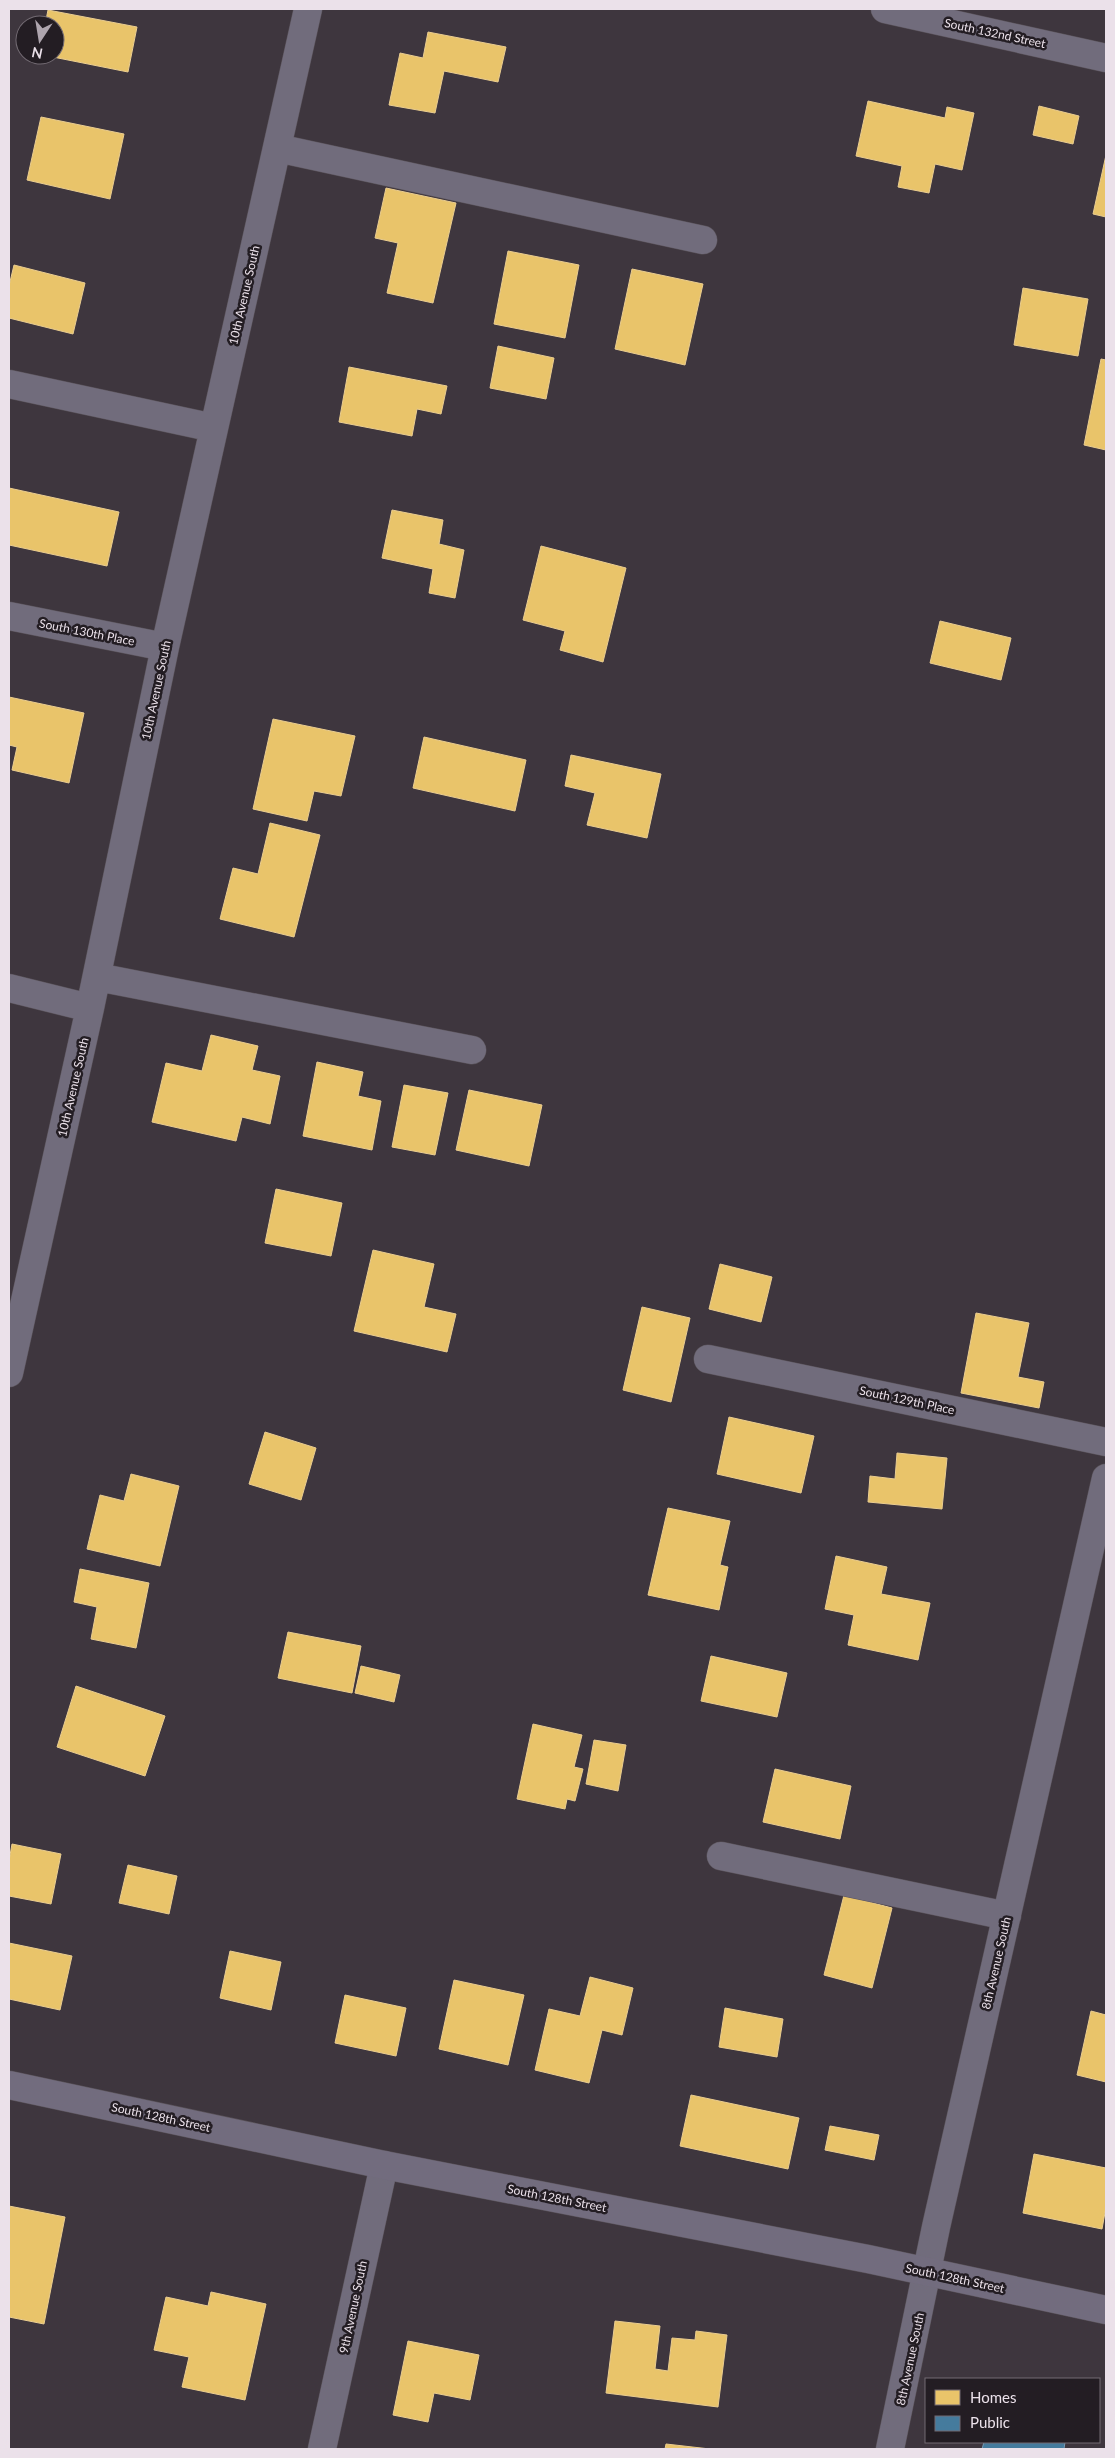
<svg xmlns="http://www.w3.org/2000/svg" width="1115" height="2458" viewBox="0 0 1115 2458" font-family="Lato,sans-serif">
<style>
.homes{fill:#e9c46a;stroke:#eacd90}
.public{fill:#457b9d;stroke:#779ab4}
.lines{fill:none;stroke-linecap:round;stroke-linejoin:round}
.minor-casing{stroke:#595259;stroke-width:29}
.major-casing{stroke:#595259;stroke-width:29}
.minor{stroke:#716c7c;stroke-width:28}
.major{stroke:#726c7e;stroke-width:28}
.labels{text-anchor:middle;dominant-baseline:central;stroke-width:5;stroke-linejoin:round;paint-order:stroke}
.street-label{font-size:12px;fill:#ebe1ea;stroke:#231d23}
</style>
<rect width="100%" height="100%" fill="#3e363e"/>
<path class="homes" d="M48,10L137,27L128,72L43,55H55V25H45Z
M428,32L506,47L498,82L444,71L435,113L389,105L400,53L423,58Z
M868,101L945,118L947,107L974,113L962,170L935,164L929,193L898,187L902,166L856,156Z
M1039,106L1079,116L1073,144L1033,135Z
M41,117L124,134L110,199L27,180Z
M1106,155V217L1093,214Z
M386,188L456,203L433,303L387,293L398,243L375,238Z
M508,251L579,265L565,338L494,324Z
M14,265L85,283L73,334L9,318V286Z
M632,269L703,284L685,365L615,349Z
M1023,288L1088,299L1078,356L1014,345Z
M498,346L554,358L546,399L490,388Z
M1101,359L1106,360V450L1084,445Z
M349,367L447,386L441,414L417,409L412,436L339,422Z
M9,488L119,512L107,566L9,545Z
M392,510L443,520L439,544L464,550L455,598L429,593L433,569L382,558Z
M541,546L626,568L603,662L560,650L565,631L523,620Z
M940,621L1011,638L1001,680L930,663Z
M9,697L84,713L69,783L12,770L17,747L9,745Z
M273,719L355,736L341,796L314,791L307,821L253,809Z
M424,737L526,760L515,811L413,788Z
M571,755L661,774L647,838L587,825L595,793L565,786Z
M270,823L320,835L294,937L220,919L233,868L258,874Z
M211,1035L258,1046L252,1070L280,1076L270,1124L242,1117L236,1141L152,1122L166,1063L202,1071Z
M317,1062L363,1072L358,1096L381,1101L372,1150L303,1136Z
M404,1085L448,1093L435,1155L392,1147Z
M469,1090L542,1105L529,1166L456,1150Z
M276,1189L342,1203L331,1256L265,1243Z
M373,1250L434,1264L424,1307L456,1314L447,1352L354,1331Z
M720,1264L772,1277L761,1322L709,1309Z
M642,1307L690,1318L671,1402L623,1390Z
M976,1313L1029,1323L1018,1377L1044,1382L1039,1408L961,1393Z
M729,1417L814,1436L801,1493L717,1474Z
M265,1432L316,1448L301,1500L249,1484Z
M897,1453L947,1458L942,1509L868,1502L870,1476L895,1479Z
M131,1474L179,1486L160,1566L87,1549L100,1495L124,1501Z
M668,1508L730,1521L720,1565L728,1567L719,1610L648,1595Z
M836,1556L887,1567L881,1594L930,1603L918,1660L848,1645L854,1615L825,1609Z
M80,1569L149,1583L136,1648L91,1639L97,1607L74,1602Z
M288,1632L361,1646L352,1693L278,1678Z
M711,1656L787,1673L777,1717L701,1701Z
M361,1666L400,1675L394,1702L355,1693Z
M76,1686L165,1716L145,1776L57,1747Z
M533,1724L582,1735L574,1767L583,1769L575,1801L567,1799L565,1809L517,1799Z
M594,1740L626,1745L618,1791L586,1784Z
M775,1769L851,1786L840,1839L763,1822Z
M12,1844L61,1854L51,1904L9,1896V1861Z
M128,1865L177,1876L169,1914L119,1903Z
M844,1895L892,1908L872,1988L824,1975Z
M9,1943L72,1956L60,2010L9,1999Z
M230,1951L281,1962L271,2010L220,1998Z
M590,1977L633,1988L622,2035L602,2030L589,2083L535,2070L549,2009L580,2016Z
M454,1980L524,1995L508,2065L439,2049Z
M345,1995L406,2008L396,2056L335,2043Z
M725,2008L783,2019L777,2057L719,2047Z
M1091,2011L1106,2015V2082L1077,2075Z
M691,2095L799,2118L788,2169L680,2146Z
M830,2126L879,2135L874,2160L825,2150Z
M1034,2154L1106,2168V2207L1102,2229L1023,2213Z
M9,2206L65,2217L44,2324L9,2317Z
M211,2292L266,2304L245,2400L182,2387L189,2357L154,2350L166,2297L208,2306Z
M615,2321L660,2326L655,2369L668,2371L672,2338L695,2340L696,2331L727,2335L718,2407L606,2393Z
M408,2341L479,2355L470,2400L434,2393L428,2422L393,2415Z
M666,2444L710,2449H665Z"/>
<path class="public" d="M984,2442H1065L1064,2449H982Z"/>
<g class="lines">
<g class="minor-casing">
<path id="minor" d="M885,9L1106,58
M277,148L703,240
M9,384L214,428
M9,616L165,647
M97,977L472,1050
M9,988L90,1008
M708,1359L1106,1442
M9,1373L90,1008L165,647L308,9
M721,1856L1007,1916
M322,2449L384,2165
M890,2449L936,2227L1106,1478"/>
</g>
<g class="major-casing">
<path id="major" d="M9,2085L384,2165L868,2259L1106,2310"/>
</g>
<use href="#minor" class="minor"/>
<use href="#major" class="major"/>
</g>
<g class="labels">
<g class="street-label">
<text transform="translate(995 33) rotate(12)">South 132nd Street</text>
<text transform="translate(244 295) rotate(-77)">10th Avenue South</text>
<text transform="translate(87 632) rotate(11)">South 130th Place</text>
<text transform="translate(156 690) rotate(-78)">10th Avenue South</text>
<text transform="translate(73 1087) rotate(-77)">10th Avenue South</text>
<text transform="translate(907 1400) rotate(12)">South 129th Place</text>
<text transform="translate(996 1963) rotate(-77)">8th Avenue South</text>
<text transform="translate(161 2117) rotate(12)">South 128th Street</text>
<text transform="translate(557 2198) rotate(11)">South 128th Street</text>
<text transform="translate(955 2278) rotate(12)">South 128th Street</text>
<text transform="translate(353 2307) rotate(-78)">9th Avenue South</text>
<text transform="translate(910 2359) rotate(-78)">8th Avenue South</text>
</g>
</g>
<rect width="1115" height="2458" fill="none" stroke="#ebe1ea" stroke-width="20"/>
<rect x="925" y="2378" width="175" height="65" fill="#231d23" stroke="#736b73"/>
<rect x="935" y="2390" width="25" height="15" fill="#e9c46a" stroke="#736b73"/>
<text x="970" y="2403" font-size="15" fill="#ebe1ea">Homes</text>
<rect x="935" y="2416" width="25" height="15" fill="#457b9d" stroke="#736b73"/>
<text x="970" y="2428" font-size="15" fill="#ebe1ea">Public</text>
<g transform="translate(40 40) rotate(192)"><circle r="24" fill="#231d23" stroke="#736b73"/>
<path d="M0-4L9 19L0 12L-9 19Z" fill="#aea5ae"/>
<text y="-8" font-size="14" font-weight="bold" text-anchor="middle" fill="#ebe1ea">N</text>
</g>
</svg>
